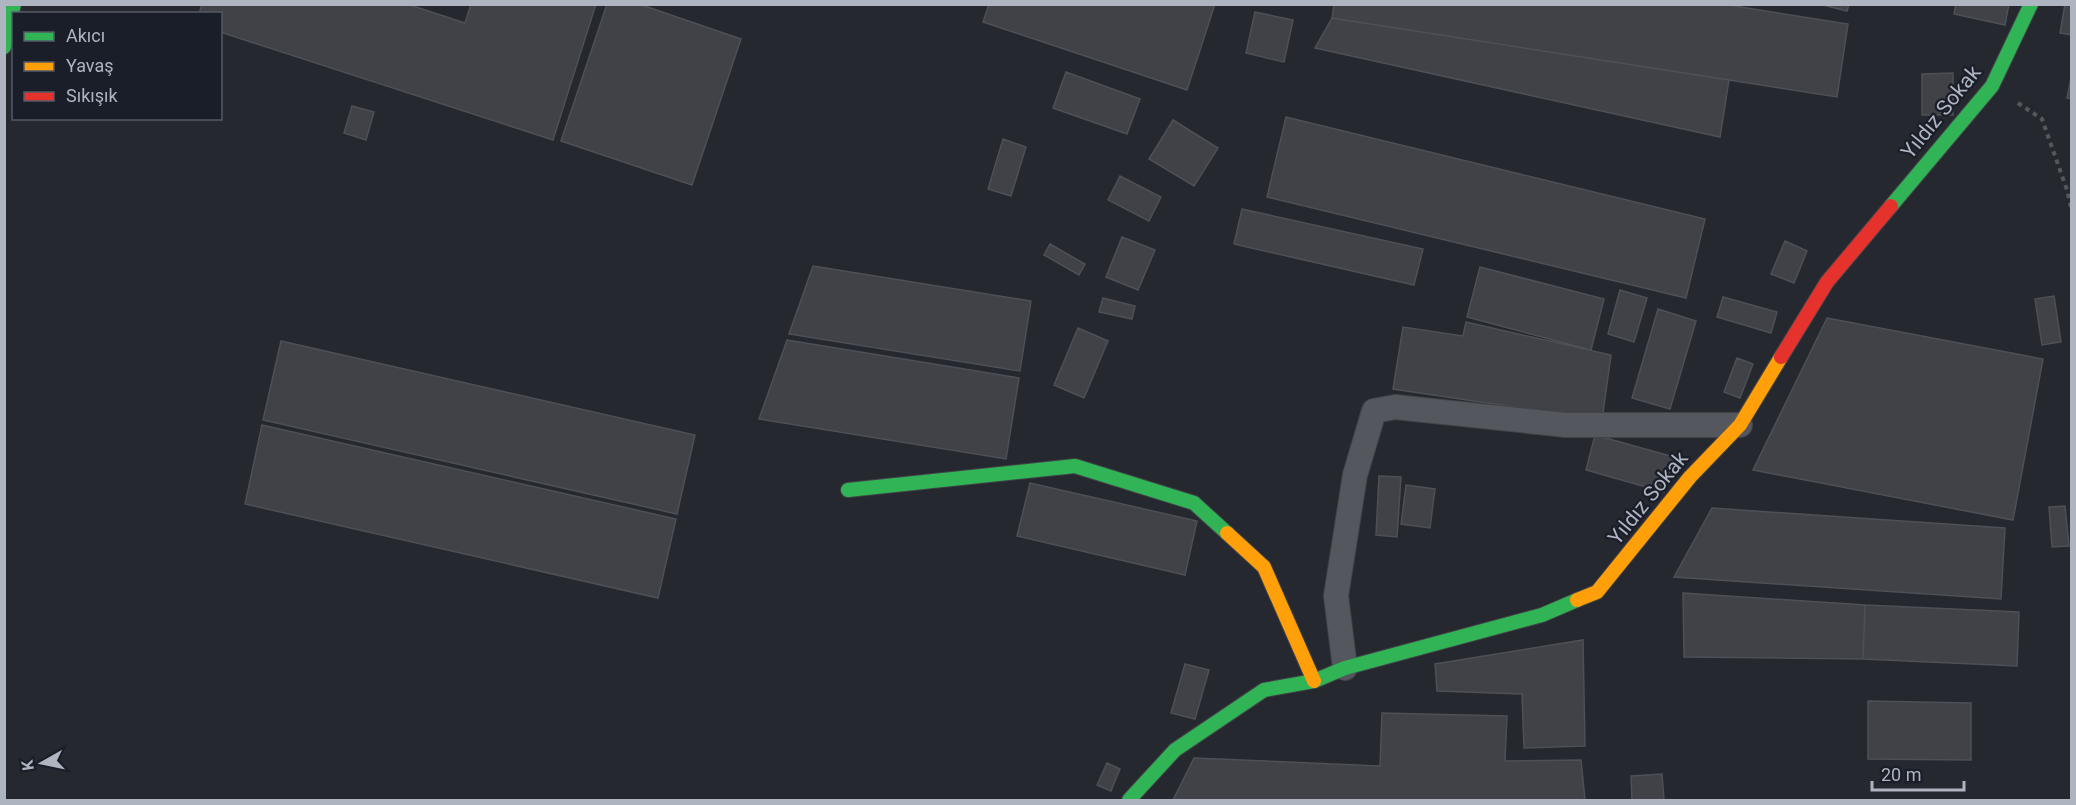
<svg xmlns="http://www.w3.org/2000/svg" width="2076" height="805" viewBox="0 0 2076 805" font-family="Roboto,sans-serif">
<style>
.building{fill:#404248;stroke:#4d5057;stroke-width:1.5}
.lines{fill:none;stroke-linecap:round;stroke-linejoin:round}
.street-casing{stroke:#414349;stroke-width:26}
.fast-casing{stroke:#414349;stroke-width:16}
.slow-casing{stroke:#414349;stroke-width:16}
.jam-casing{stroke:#414349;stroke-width:16}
.path{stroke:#55575c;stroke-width:4;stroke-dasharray:4.5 4.5;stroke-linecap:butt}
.street{stroke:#55575e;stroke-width:24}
.fast{stroke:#30b455;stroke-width:14}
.slow{stroke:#ff9f0a;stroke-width:14}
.jam{stroke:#e5322d;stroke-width:14}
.labels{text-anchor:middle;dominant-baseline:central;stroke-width:4.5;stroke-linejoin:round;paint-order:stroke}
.street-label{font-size:21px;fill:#afb4c1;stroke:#1a1e29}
</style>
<rect width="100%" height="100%" fill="#26282f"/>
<path class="building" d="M202,4H407L465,23L471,4H596L553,140L220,32V14H199Z
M607,4H639L741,39L692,185L561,141Z
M989,4H1215L1187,90L983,22Z
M1334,4H1722L1848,24L1837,97L1332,18Z
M1819,4H1849L1847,11Z
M1956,4H2009L2005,25L1954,14Z
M2065,4H2072V35L2060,33Z
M1255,12L1293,20L1284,62L1246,53Z
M1332,18L1729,80L1720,137L1315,48Z
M1066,72L1140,99L1127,134L1053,108Z
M1953,73V115H1922V74Z
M2072,74V99L2067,98Z
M352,106L374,112L366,140L344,133Z
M1286,117L1705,219L1686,298L1267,197Z
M1173,120L1218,148L1194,186L1149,159Z
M1003,139L1026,147L1011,196L988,189Z
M1120,176L1161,197L1149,221L1108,200Z
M1242,209L1423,249L1414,285L1234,244Z
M1122,237L1155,250L1138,290L1106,277Z
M1785,241L1807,251L1794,283L1771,274Z
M1050,244L1085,264L1079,275L1044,255Z
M813,266L1031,301L1020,371L789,334Z
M1480,267L1604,299L1591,350L1467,317Z
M1620,290L1647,298L1634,342L1608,334Z
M2054,296L2061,342L2042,345L2035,299Z
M1723,297L1777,312L1771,333L1717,317Z
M1103,298L1135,306L1132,319L1099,312Z
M1658,309L1696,321L1670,409L1632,398Z
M1827,318L2043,359L2013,520L1753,470Z
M1466,322L1611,355L1602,420L1393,389L1403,327L1463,336Z
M1078,328L1108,341L1084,398L1054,385Z
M787,340L1019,378L1006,459L759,419Z
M281,341L695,435L677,514L263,420Z
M1737,358L1753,364L1740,398L1724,392Z
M262,425L676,519L658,598L245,504Z
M1595,435L1674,457L1664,492L1586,470Z
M1379,476L1401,477L1397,537L1376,535Z
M1030,483L1197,521L1185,575L1017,536Z
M1406,485L1435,489L1430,528L1401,524Z
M2065,506L2069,546L2052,547L2049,507Z
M1712,508L2005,528L2001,599L1674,577Z
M1683,593L1865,605L1863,659L1684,657Z
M1865,605L2019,612L2017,666L1863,659Z
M1583,640L1585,746L1524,748L1522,694L1437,691L1435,664Z
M1185,664L1209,670L1195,719L1171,713Z
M1868,701L1971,703V760L1868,759Z
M1382,713L1507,716L1505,761L1581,760L1585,800H1173L1194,758L1380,766Z
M1107,763L1120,769L1111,791L1097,785Z
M1662,774L1664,800H1632L1631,776Z"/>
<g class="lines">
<g class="street-casing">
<path id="street" d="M1345,668L1336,596L1355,475L1374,411L1395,407L1566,425H1740"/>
</g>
<g class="fast-casing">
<path id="fast" d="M4,47L14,4
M1891,206L1992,86L2031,4
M848,490L1075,466L1194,503L1227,533
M1129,800L1175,750L1264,690L1314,681L1345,668L1542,615L1577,600"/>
</g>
<g class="slow-casing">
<path id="slow" d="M1227,533L1264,567L1314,681
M1577,600L1597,592L1690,477L1740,425L1781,357"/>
</g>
<g class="jam-casing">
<path id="jam" d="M1781,357L1827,282L1891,206"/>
</g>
<path class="path" d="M2018,103L2042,119L2067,190L2072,212"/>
<use href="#street" class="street"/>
<use href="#fast" class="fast"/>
<use href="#slow" class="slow"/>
<use href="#jam" class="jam"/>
</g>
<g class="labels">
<g class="street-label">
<text transform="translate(1941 112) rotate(-51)">Yıldız Sokak</text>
<text transform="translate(1648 498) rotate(-51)">Yıldız Sokak</text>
</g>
</g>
<rect width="2076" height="805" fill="none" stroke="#afb4c1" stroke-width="12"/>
<rect x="12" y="12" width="210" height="108" fill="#1a1e29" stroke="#565a66" stroke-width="1.5"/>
<rect x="24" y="32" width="30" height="9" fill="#30b455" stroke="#565a66" stroke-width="1.5"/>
<text x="66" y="42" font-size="18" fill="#afb4c1">Akıcı</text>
<rect x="24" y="62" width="30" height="9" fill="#ff9f0a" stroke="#565a66" stroke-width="1.5"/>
<text x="66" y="72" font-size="18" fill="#afb4c1">Yavaş</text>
<rect x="24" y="92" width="30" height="9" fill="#e5322d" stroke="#565a66" stroke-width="1.5"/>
<text x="66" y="102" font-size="18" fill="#afb4c1">Sıkışık</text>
<g transform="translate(42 763) rotate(261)" stroke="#1a1e29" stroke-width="4.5" paint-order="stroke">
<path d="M0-4.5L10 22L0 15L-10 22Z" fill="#afb4c1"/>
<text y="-9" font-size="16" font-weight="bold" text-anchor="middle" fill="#afb4c1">K</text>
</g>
<path d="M1872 781v9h92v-9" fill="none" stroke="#afb4c1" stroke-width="3"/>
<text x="1881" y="781" font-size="18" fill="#afb4c1" stroke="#1a1e29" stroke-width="4.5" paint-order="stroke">20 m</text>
</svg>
